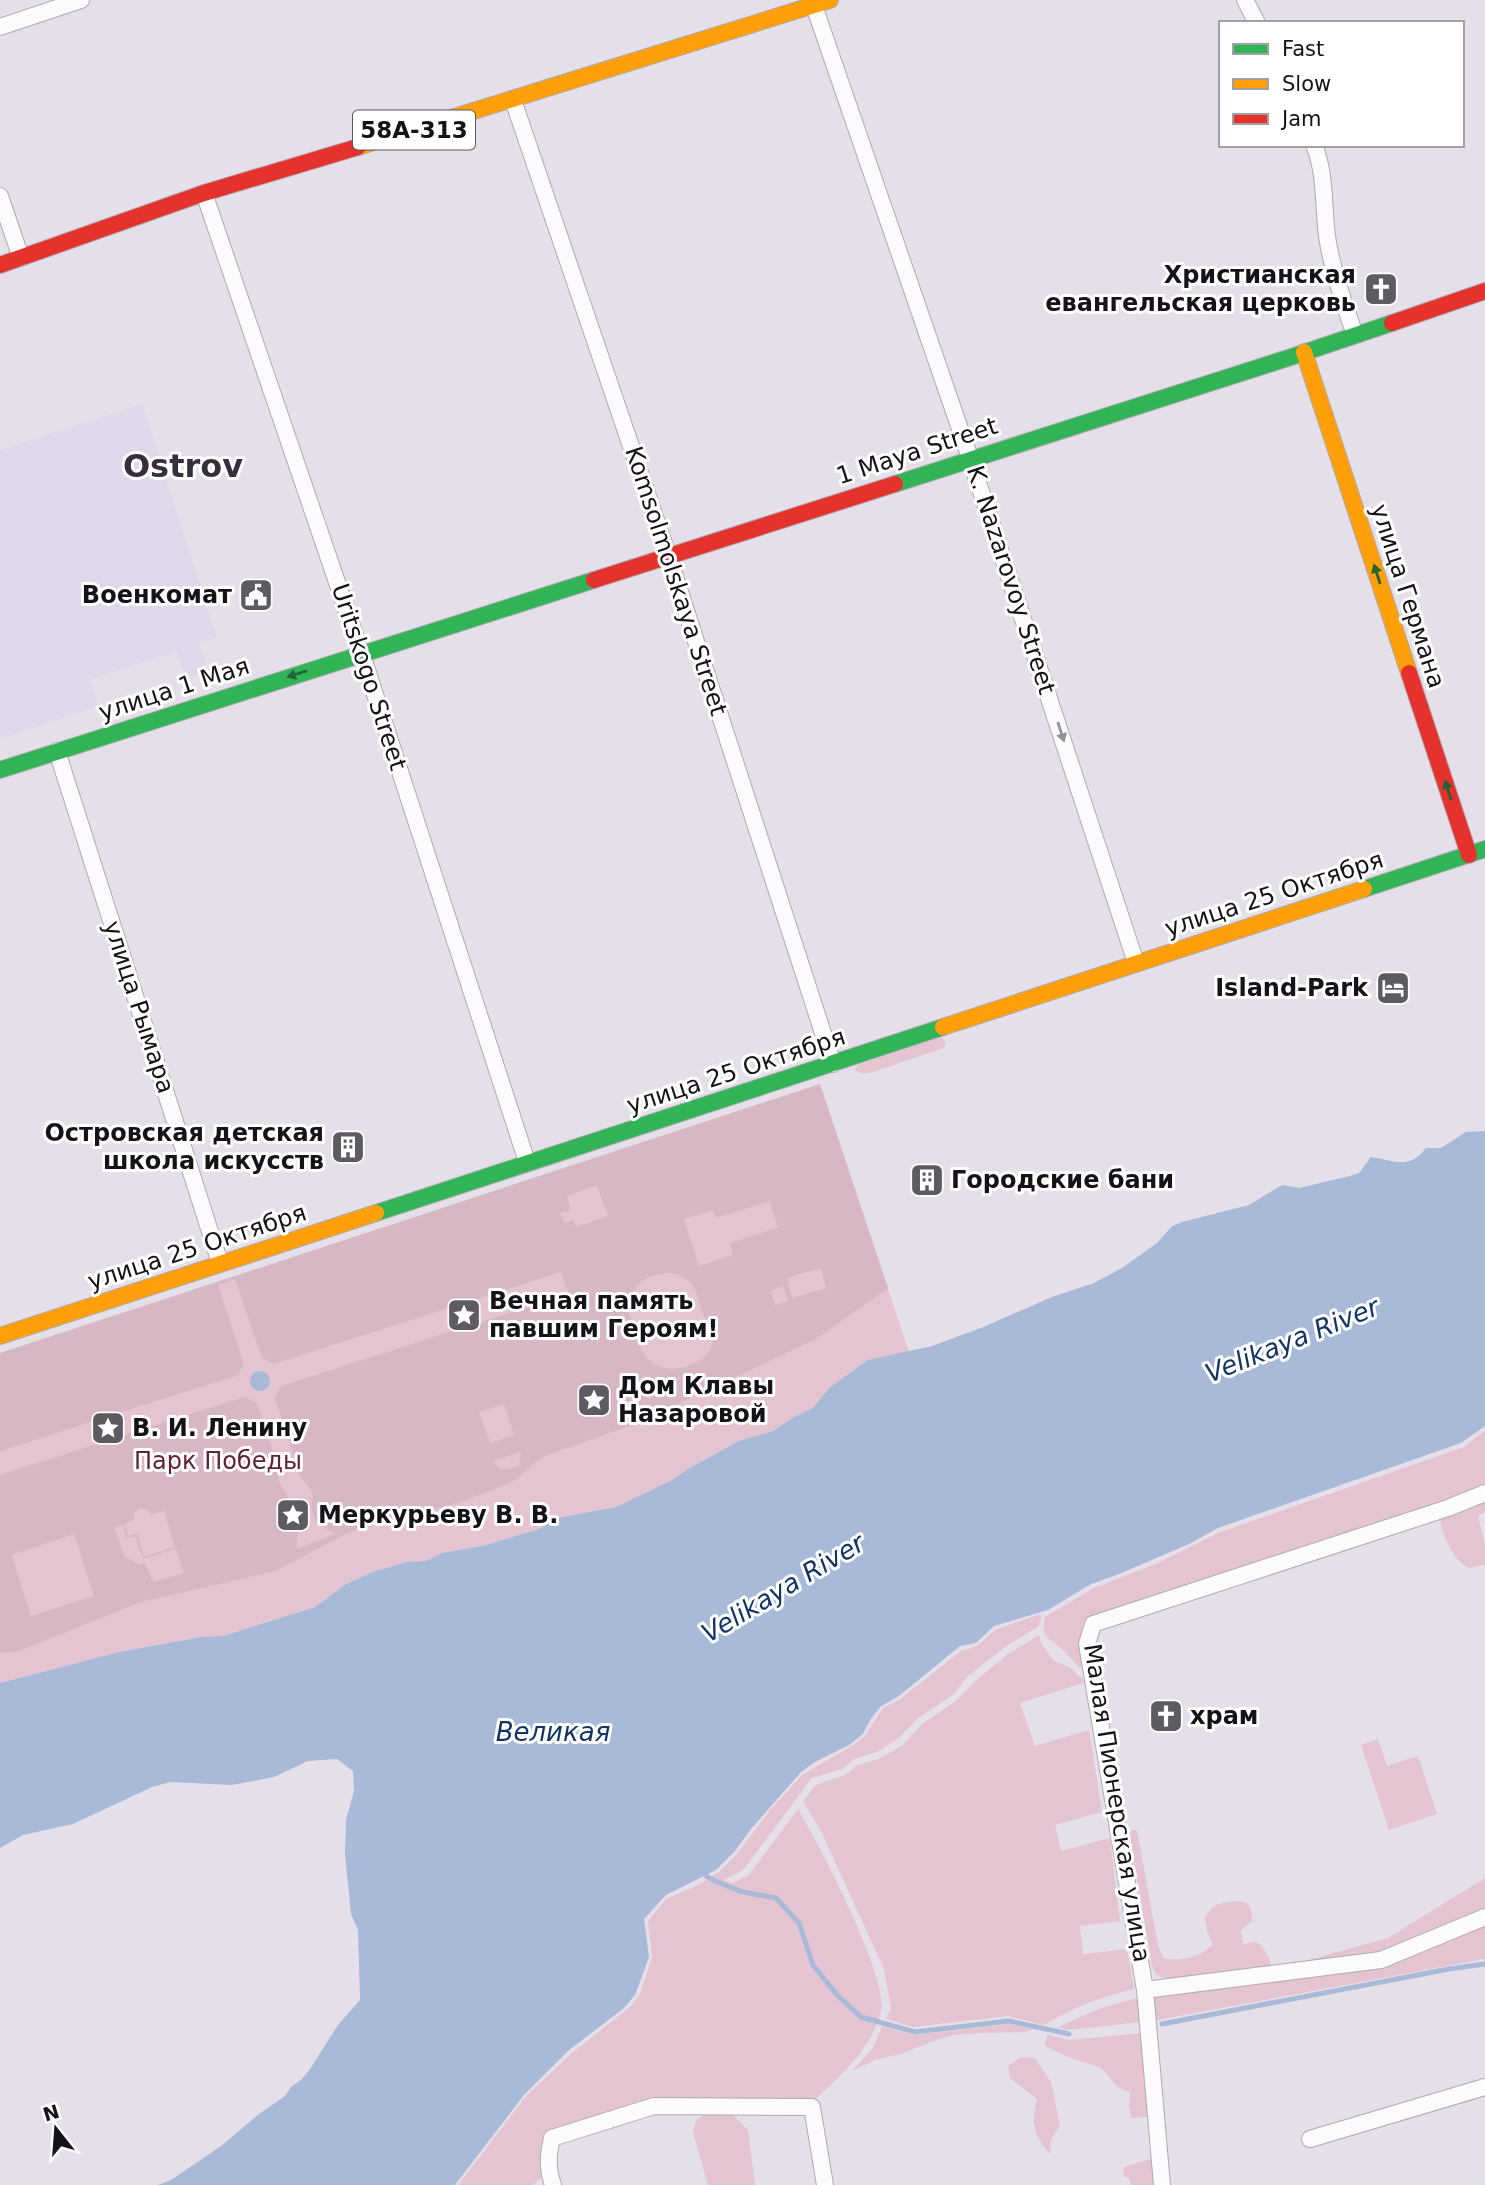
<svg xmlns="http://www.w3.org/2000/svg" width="1485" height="2185" viewBox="0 0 1485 2185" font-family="'DejaVu Sans',sans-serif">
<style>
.built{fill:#e1d7ea}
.green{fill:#e4c4d0}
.forest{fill:#d6b7c3;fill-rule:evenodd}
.water{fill:#a9b9d8}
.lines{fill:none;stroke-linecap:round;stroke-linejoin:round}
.stream{stroke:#a9b9d8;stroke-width:5}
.street-casing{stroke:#aeaab1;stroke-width:18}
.fast-casing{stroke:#aeaab1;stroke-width:18}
.slow-casing{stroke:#aeaab1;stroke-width:18}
.jam-casing{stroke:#aeaab1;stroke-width:18}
.street{stroke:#fbfafc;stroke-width:16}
.fast{stroke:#30b455;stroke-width:16}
.slow{stroke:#ff9f0a;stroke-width:16}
.jam{stroke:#e5322d;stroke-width:16}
.oneway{fill:#236337}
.oneway2{fill:#949296}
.labels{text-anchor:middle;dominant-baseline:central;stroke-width:6;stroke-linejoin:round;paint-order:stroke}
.shield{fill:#fff;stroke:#5c595e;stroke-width:2}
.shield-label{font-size:23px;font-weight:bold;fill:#161219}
.poi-label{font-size:24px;font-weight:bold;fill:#161219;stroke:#fff;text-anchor:start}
.street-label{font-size:24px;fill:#161219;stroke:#fff}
.park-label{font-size:24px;fill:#612237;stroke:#fff}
.water-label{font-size:26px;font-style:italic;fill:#133565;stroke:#fff}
.district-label{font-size:32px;font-weight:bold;fill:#372f3d;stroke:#fff}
</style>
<rect width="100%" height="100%" fill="#e5dfea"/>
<path class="built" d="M142,404L217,637L199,643L208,671L185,678L176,652L90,680L98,706L0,739V450Z"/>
<path class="green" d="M941,1037L946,1042L944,1048L870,1073H860L855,1070L858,1065Z
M821,1087L909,1352L868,1360L830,1387L813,1408L794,1417L773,1431L739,1441L688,1469L672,1480L616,1507L557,1518L539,1529L482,1546L442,1553L426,1561L407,1562L375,1571L346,1584L315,1607L222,1636L201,1637L119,1652L0,1683V1356Z
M1485,1430V1488L1091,1620L1086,1666L1079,1667C1073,1661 1068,1655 1062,1649C1049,1637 1040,1639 1045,1617L1094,1588L1158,1563L1218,1533L1464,1447Z
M1485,1499V1512L1478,1516L1485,1544V1565L1470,1568C1453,1562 1445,1538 1440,1522L1443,1517Z
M1040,1614L1041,1619L1039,1626L1005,1647L967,1677L953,1695L918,1718L899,1738L877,1752L854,1759L842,1769L812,1778L744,1869L724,1880L732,1883L749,1875L798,1809C818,1842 889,1978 881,2011C871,2051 839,2077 810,2104L654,2103L550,2134L545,2174L533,2185H458L527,2095L571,2054L631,2006L640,1994L652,1957L648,1921L666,1899L694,1887L719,1872L737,1854L770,1810L802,1775L850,1747L865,1736L883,1708L899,1700L961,1651L977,1646L995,1630Z
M1039,1635L1041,1643L1053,1660L1069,1667L1086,1682L1020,1703L1035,1746L1089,1730L1102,1812L1055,1825L1061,1851L1110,1838L1120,1921L1080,1926L1083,1954L1127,1949L1134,1989C1098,1998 1076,2006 1044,2025L1008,2016L913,2027L886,2019L891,2008L884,1969L820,1829L803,1802L815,1785L845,1775L858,1765L879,1759L903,1745L922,1724L956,1701L973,1683L1008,1654Z
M1378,1739L1387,1766L1418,1756L1437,1814L1389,1830L1361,1745Z
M1132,1830H1137L1158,1946L1164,1959C1184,1960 1198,1959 1213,1944L1207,1931L1205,1917C1206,1916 1211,1908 1212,1908C1216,1904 1223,1903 1228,1902C1244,1899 1253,1902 1252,1921L1240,1931L1243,1938L1242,1945C1243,1944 1253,1942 1255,1942C1264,1944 1270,1960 1272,1968L1167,1980L1156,1974L1152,1966L1129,1834Z
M1485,1878V1914L1381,1958L1283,1967L1388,1938Z
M1485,1922V1959L1152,2021L1150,1994L1382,1963Z
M1140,1997L1141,2022L1068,2030L1058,2027L1101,2008Z
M1009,2024L1033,2029L1025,2032L979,2033L954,2035L936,2040L898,2055L877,2059L852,2071L873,2048L882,2026L915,2035Z
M1142,2033L1149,2117L1131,2118L1129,2108L1130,2093L1118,2087L1101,2068L1068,2057L1045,2046L1047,2035L1070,2040Z
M1021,2057L1035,2058L1051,2082L1060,2126L1051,2139L1050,2154C1033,2133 1031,2126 1037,2099L1010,2078L1008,2066Z
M708,2113L733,2115L748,2130L755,2185H708L694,2136L693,2130L697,2119Z
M1153,2158L1155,2185H1131L1129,2178L1123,2176L1124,2167Z"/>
<path class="forest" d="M820,1084L888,1288L816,1339L635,1424L542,1457L514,1481L464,1501L350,1532L275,1571L141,1602L19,1651L0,1653V1475L244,1397L257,1403L278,1466V1480L288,1497L292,1509L290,1513L292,1518L296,1520L299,1530L296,1549L336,1534L317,1524L311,1507L313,1498L311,1490L301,1477L297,1467L300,1464L298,1460L295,1459L275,1398L281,1386L569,1294L561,1272L273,1364L262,1358L235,1279L218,1285L244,1364L238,1375L0,1451V1353ZM597,1185L608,1216L576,1227L573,1220L564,1223L560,1213L571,1210L567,1196ZM769,1201L778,1228L730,1243L733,1255L699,1266L684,1219L713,1210L716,1218ZM821,1268L826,1288L792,1298L787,1278ZM676,1273L693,1284L713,1341C711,1346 710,1352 706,1355C690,1371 657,1376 644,1354C636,1341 630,1318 625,1303C641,1278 647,1274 676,1273ZM783,1286L788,1301L775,1305L771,1291ZM504,1404L514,1435L490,1443L479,1412ZM521,1451L519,1465L511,1469L502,1470L493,1461ZM140,1508L148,1510L151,1515L164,1511L175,1547L144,1557L137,1533L128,1536L124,1524L134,1520V1513ZM123,1525L127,1538L136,1536L143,1559L176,1548L184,1573L153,1582L145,1563L138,1564L125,1557L114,1528ZM74,1534L94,1596L31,1616L12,1555Z"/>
<path class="water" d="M1485,1131V1426L1461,1443L1218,1528L1189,1544L1119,1574L1091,1584L1048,1610L994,1626L976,1643L960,1646L899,1696L881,1706L870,1720L863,1734L849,1745L815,1762L801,1772L751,1829L735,1851L716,1870L666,1895L644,1919L649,1957L635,1995L624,2008L568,2051L524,2095L455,2185H158L171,2180L221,2146L259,2114L285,2096L291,2087L302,2079L310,2069L338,2025L360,2000L358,1930L351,1914L345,1854L346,1820L354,1791L353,1771L337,1759L308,1761L274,1777L232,1785L170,1782L152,1787L73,1824L23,1835L0,1848V1683L119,1652L201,1637L223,1636L315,1607L346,1584L375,1571L407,1562L426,1561L442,1553L482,1546L539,1529L557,1518L616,1507L672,1480L688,1469L739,1441L773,1431L794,1417L813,1408L830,1387L868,1360L932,1346L981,1328L1052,1297L1094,1283L1122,1268L1157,1243L1172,1226L1182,1222L1249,1205L1282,1185L1299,1188L1350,1176L1359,1173L1371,1157C1394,1160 1408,1171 1426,1148H1441L1466,1132Z
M250 1381a10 10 0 1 1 20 0a10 10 0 1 1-20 0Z"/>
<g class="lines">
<path class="stream" d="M706,1876L717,1882L743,1892L776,1898L799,1923L813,1965L838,1996L861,2017L915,2032L1009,2021L1069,2034
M1162,2024L1449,1969L1485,1964"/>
<g class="street-casing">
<path id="street" d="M812,0L970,458L1136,963
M1245,0L1257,23
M0,27L81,0
M513,100L668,555L833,1064
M1314,145C1326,174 1323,206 1327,236C1332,270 1344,303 1355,335
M204,193L367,670L527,1162
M0,196L21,258
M57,751L220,1263
M1145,1990L1381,1960L1485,1917
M1310,2139L1485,2087
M553,2185C547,2168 548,2155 552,2138L654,2106L812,2107L825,2185
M1162,2185L1145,1990L1087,1644L1093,1624L1448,1508L1485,1493"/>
</g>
<g class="fast-casing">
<path id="fast" d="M895,484L1291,357L1392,323
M0,770L594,580
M1364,889L1485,849
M376,1213L943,1027"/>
</g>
<g class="slow-casing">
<path id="slow" d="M358,147L830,0
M1304,352L1409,673
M943,1027L1364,889
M0,1336L376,1213"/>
</g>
<g class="jam-casing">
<path id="jam" d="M0,265L204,193L358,147
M1392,323L1485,291
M594,580L895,484
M1409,673L1469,855"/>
</g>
<use href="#street" class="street"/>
<use href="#fast" class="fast"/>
<use href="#slow" class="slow"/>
<use href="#jam" class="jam"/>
</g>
<defs><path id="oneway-solid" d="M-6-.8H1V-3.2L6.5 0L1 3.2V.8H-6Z" transform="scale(1.75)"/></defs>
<g class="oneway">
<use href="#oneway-solid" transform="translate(1377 574) rotate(-108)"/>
<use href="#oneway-solid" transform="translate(297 674) rotate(162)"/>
<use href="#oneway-solid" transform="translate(1448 790) rotate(-108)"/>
</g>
<use class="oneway2" href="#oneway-solid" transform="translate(1061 732) rotate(72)"/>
<defs>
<g id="church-square" transform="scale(1.75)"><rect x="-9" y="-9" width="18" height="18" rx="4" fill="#5e5a62" stroke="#fff"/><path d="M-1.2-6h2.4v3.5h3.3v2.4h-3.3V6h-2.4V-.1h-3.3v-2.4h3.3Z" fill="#fff"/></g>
<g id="civic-square" transform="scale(1.75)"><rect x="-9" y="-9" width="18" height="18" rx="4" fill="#5e5a62" stroke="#fff"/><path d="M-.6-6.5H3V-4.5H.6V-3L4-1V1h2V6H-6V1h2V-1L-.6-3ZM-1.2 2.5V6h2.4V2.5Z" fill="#fff"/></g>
<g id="hotel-square" transform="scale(1.75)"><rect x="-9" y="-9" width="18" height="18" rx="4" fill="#5e5a62" stroke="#fff"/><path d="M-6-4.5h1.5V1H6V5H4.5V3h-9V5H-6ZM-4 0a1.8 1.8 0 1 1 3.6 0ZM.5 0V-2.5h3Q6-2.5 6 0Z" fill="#fff"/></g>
<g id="building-square" transform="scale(1.75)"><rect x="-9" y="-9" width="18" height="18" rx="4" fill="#5e5a62" stroke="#fff"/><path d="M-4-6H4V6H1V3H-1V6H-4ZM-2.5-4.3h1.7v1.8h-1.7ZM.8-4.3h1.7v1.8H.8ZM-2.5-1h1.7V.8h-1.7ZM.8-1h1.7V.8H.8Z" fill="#fff"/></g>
<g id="sight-square" transform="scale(1.75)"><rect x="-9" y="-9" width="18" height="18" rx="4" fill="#5e5a62" stroke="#fff"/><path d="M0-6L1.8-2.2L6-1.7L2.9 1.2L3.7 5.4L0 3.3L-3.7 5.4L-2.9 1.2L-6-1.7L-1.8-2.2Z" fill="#fff"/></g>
</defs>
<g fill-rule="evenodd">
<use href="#church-square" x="1381" y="289"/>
<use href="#civic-square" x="256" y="595"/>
<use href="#hotel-square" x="1393" y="988"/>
<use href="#building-square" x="348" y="1147"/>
<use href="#building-square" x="927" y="1180"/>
<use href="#sight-square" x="464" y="1315"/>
<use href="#sight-square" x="594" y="1400"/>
<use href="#sight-square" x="108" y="1428"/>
<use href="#sight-square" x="293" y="1515"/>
<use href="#church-square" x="1166" y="1716"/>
</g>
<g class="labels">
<rect class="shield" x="353" y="110.5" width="122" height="39" rx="5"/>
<g class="shield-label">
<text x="414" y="130">58А-313</text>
</g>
<g class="poi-label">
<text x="1356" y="275" text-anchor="end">Христианская<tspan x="1356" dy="28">евангельская церковь</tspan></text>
<text x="232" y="595" text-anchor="end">Военкомат</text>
<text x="1368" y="988" text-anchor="end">Island-Park</text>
<text x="324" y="1133" text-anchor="end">Островская детская<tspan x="324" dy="28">школа искусств</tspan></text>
<text x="951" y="1180">Городские бани</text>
<text x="489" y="1301">Вечная память<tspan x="489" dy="28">павшим Героям!</tspan></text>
<text x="618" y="1386">Дом Клавы<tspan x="618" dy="28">Назаровой</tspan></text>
<text x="132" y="1428">В. И. Ленину</text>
<text x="318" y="1515">Меркурьеву В. В.</text>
<text x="1190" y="1716">храм</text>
</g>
<g class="street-label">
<text transform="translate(917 451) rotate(-18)">1 Maya Street</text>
<text transform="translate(1011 580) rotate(72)">K. Nazarovoy Street</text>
<text transform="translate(676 581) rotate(72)">Komsolmolskaya Street</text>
<text transform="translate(1408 596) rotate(72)">улица Германа</text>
<text transform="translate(369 677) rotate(72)">Uritskogo Street</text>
<text transform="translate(174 689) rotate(-18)">улица 1 Мая</text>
<text transform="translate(1274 894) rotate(-18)">улица 25 Октября</text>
<text transform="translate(139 1007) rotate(72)">улица Рымара</text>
<text transform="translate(736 1071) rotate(-18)">улица 25 Октября</text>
<text transform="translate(197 1247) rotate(-18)">улица 25 Октября</text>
<text transform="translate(1117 1803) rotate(81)">Малая Пионерская улица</text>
</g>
<g class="park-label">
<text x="218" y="1461">Парк Победы</text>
</g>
<g class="water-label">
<text transform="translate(1292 1340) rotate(-22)">Velikaya River</text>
<text transform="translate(783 1588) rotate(-31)">Velikaya River</text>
<text x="553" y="1732">Великая</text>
</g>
<g class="district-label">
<text x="183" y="466">Ostrov</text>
</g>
</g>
<rect x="1219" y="21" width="245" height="126" fill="#ffffff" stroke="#a2a0a3" stroke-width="2"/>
<rect x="1233" y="44" width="35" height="10" fill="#30b455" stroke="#a2a0a3" stroke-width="2"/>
<text x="1282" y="56" font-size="21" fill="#161219">Fast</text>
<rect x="1233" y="79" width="35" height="10" fill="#ff9f0a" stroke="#a2a0a3" stroke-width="2"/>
<text x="1282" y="91" font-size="21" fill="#161219">Slow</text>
<rect x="1233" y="114" width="35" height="10" fill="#e5322d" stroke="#a2a0a3" stroke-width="2"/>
<text x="1282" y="126" font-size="21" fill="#161219">Jam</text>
<g transform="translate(56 2129) rotate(343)" stroke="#ffffff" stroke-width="5" paint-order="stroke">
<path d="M0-5L12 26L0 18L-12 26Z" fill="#161219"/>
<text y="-10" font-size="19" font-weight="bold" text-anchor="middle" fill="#161219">N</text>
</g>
</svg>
